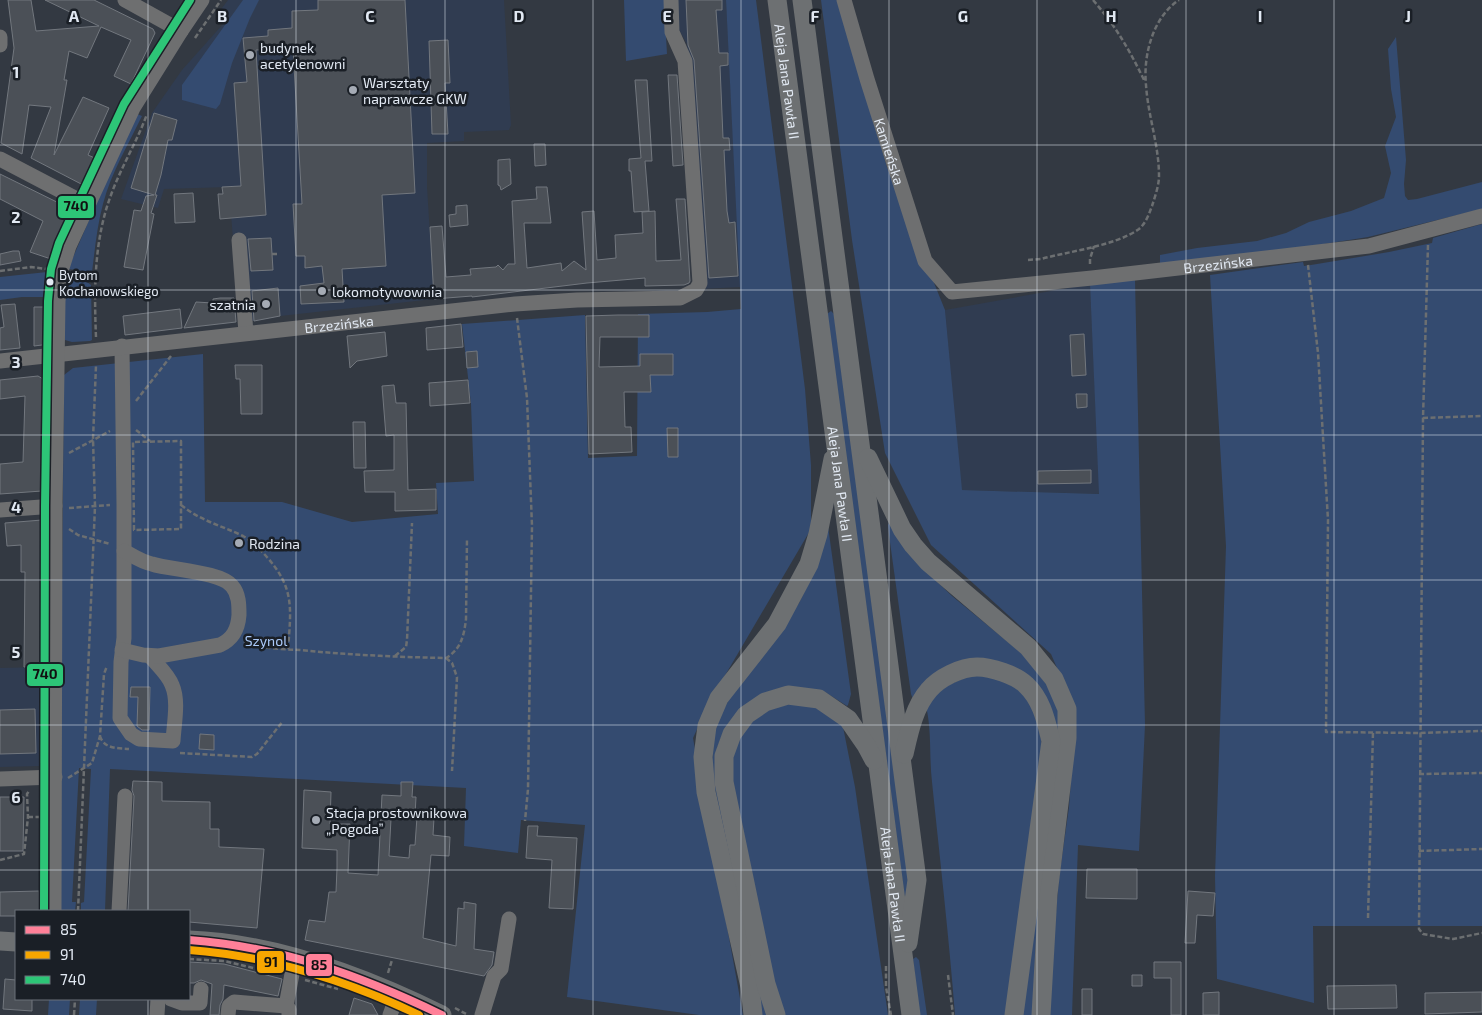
<svg xmlns="http://www.w3.org/2000/svg" width="1482" height="1015" viewBox="0 0 1482 1015" font-family="'Exo 2',sans-serif">
<style>
.built{fill:#303c51}
.green{fill:#344b70}
.building{fill:#4b5057;stroke:#72777e}
.lines{fill:none;stroke-linecap:round;stroke-linejoin:round}
.path{stroke:#6c6f71;stroke-width:2.5;stroke-dasharray:5 2.5;stroke-linecap:butt}
.minor{stroke:#6e6f70;stroke-width:15}
.major{stroke:#6d7072;stroke-width:19}
.bus-1-casing{stroke:#1a1f26;stroke-width:11}
.bus-2-casing{stroke:#1a1f26;stroke-width:11}
.bus-3-casing{stroke:#1a1f26;stroke-width:11}
.bus-1{stroke:#ff8098;stroke-width:8}
.bus-2{stroke:#f7a600;stroke-width:8}
.bus-3{stroke:#2dc577;stroke-width:8}
.grid{fill:none;stroke:#e2e9f3;stroke-width:1;stroke-opacity:0.55}
.poi-dot{fill:#a5abb5;stroke:#1a1f26;stroke-width:2}
.bus-dot{fill:#e2e9f3;stroke:#1a1f26;stroke-width:2}
.labels{text-anchor:middle;dominant-baseline:central;stroke-width:5;stroke-linejoin:round;paint-order:stroke}
.bus-label{font-size:13px;fill:#e2e9f3;stroke:#1a1f26;text-anchor:start}
.poi-label{font-size:14px;fill:#e2e9f3;stroke:#1a1f26;text-anchor:start}
.street-label{font-size:14px;fill:#e2e9f3;stroke:#1a1f26}
.park-label{font-size:14px;fill:#abcaf9;stroke:#1a1f26}
.grid-label{font-size:16px;text-anchor:middle;font-weight:bold;fill:#e2e9f3;stroke:#1a1f26;stroke-width:5;stroke-linejoin:round;paint-order:stroke}
.line-badge{stroke:#1a1f26;stroke-width:2}
.pale-badge-label{font-size:14px;text-anchor:middle;font-weight:bold;fill:#111}
</style>
<rect width="100%" height="100%" fill="#333942"/>
<path class="built" d="M228,0H504L511,125L509,130L464,132V141L427,143V187L434,299L280,316L252,321L233,240L229,187L164,189L158,208L121,199L152,113L182,70L224,23L218,17L219,12Z
M677,0H726L741,287L701,289L687,44L678,28Z
M1090,284L1100,494L961,490L945,310Z
M41,667L40,766L0,767V668Z"/>
<path class="green" d="M243,0H259L250,18L232,63L220,104L216,109L182,100V85Z
M624,0H664L667,54L626,61Z
M726,0H756L805,389L811,465V529L710,701L693,738L743,1015H699L567,997L585,825L521,820L518,853L464,846L466,788L110,769L105,911H81V903L84,902L91,769L79,768L72,902H76L75,911H59L64,375L73,368L203,354L205,502H282L352,522L438,514L436,483L474,481L471,404L462,324L585,315L588,458L637,456L638,314L707,312L741,309Z
M821,0H837L887,167L945,310L962,490L1099,494L1090,284L1135,280L1145,725L1139,851L1078,845L1072,1015H1047L1059,878L1069,807L1076,712L1051,654L931,545L885,453L852,240Z
M1396,37L1406,160L1404,184L1405,196L1408,200L1417,199L1482,182V209L1368,237L1305,247L1160,265V255L1197,248L1257,241L1286,233L1309,222L1351,211L1384,198L1391,173L1385,146L1396,117L1391,89L1388,49Z
M137,114L142,116C128,145 111,173 103,204C97,226 95,249 92,272L68,269L99,197Z
M1482,224V926H1313L1314,1003L1217,979L1215,876L1226,546L1210,275L1303,262L1304,266L1311,265L1389,252L1432,243L1433,238Z
M47,272L44,297H22L0,300V277Z
M67,278L87,282L91,285L92,340L90,341L72,342L65,340V288Z
M831,311L834,314L911,898L905,901L827,314Z
M890,521L929,574L952,596L1025,656L1053,693L1061,720L1035,956L1034,1015H1022L1051,716L988,663L914,702L911,694L889,535L888,525Z
M828,526L851,694L848,705L847,706L825,692L813,689L723,733L717,748L768,1015H760L711,770L715,730L723,710L731,696L799,603L814,572Z
M978,672C987,675 996,677 1004,680C1033,692 1038,722 1043,749L1007,1015H955C949,937 940,860 932,782C929,757 932,731 926,706L935,691Z
M805,702L842,722L855,787L888,1015H782L733,800V748L750,723L772,706Z
M916,957L919,960L927,1015H919L913,959Z
M49,999H70L69,1015H48Z
M80,999H97L96,1015H79Z"/>
<path class="building" d="M8,0H31L36,31L99,26L45,0H94L153,29L155,33L131,84L114,76L131,40L101,27L87,58L69,51L64,80H67L54,155L83,97L109,108L88,155L97,159L85,186L31,158L51,107L29,105L22,154L1,143L14,48Z
M318,0H405L415,193L382,195L386,266L342,269L344,302L301,304L300,286L324,283L322,266L305,268V256H296L293,204H302L293,49L256,50L266,215L220,219L218,194H223L222,187L241,186L234,83L247,82L243,38L268,36V30L292,28V11L318,10Z
M686,0H722V10H716L719,53H728V65L720,66L723,138H729L730,150H724L727,211L729,223L735,222L738,276L709,278L694,60L688,45Z
M448,40L450,83H445L448,134H432L429,41Z
M668,75H677L683,165L673,166Z
M635,80H647L652,161H645L649,211L634,212L631,171H629V159L641,158Z
M154,113L177,120L172,140H168L161,175L155,195H157L151,213L154,214L143,270L124,267L134,210L141,211L146,196L154,195L131,188Z
M534,144H545L546,165L535,166Z
M510,159L511,184L501,190L500,186L498,185V160Z
M0,174L73,210L51,259L30,252L43,221L0,199Z
M536,187H547L551,223H524L527,268L561,263L562,271L574,261L586,270L582,212L594,211L597,260L616,258L615,235L643,233L642,212L655,211L656,261L681,260L676,199H685L690,281L689,283L684,285L645,286V278L587,283L472,297V296L434,299L430,227L442,226L446,277L471,275L470,269L496,267L498,265L503,270L508,264H515L512,201L537,199Z
M193,193L195,222L175,223L174,194Z
M467,205L468,225L450,227L449,215L456,214V206Z
M271,238L273,270L251,271L248,239Z
M13,251H19L21,261L0,265V254Z
M278,288L280,316L254,321L252,291Z
M220,298H234L236,322L184,328L196,302L213,303V299Z
M15,304L20,348L0,350V328L4,327L1,305Z
M34,307H46V341L42,345L34,346Z
M180,309L182,328L125,335L123,316Z
M618,315H649V337H600L599,367L640,366V354H673V375H650L651,392H624L625,427H631L632,452L589,454L586,316Z
M461,324L463,347L427,350L426,328Z
M385,332L387,356L357,361L350,368L347,336Z
M1084,334L1086,375L1072,376L1070,335Z
M477,351L478,367L467,368L466,352Z
M235,365H262V414H241L240,379H236Z
M38,376L43,379L44,382L42,491L0,494V464L23,462L25,396L0,399V380Z
M468,380L470,403L430,406L429,383Z
M394,385L396,403H406L408,490L436,489V510L395,511V492H365L364,471L394,470V435L386,436L382,386Z
M1076,394H1087V407L1077,408Z
M353,422H365L366,468H354Z
M667,428H678V457H668Z
M1091,470V483L1038,484V471Z
M42,520L41,667H24L25,572H21V545L7,546L5,523Z
M131,687H150L149,730H142L137,726L138,697H130Z
M35,709L36,753L0,754V710Z
M200,734L214,735V750L199,749Z
M133,781L162,782V801L210,802V829H219V847L264,849L257,928L189,922V911H128L134,796L132,790Z
M401,782H413L412,797H416L415,815L395,813L394,819H391L389,856L409,858L410,845H415L417,817L434,818L433,835L450,837L449,856L431,855L423,938L456,946L458,908L464,909V902L476,904L474,949L494,952L492,965L484,976L305,940L309,920L325,922L329,892H336L337,868V850L302,848L304,790L331,792L330,824H350L348,873L378,875L382,795L401,796Z
M0,797H24L23,851H0Z
M528,826H538L537,836L577,838L573,909L549,908L552,860L526,858Z
M1087,869H1137V899L1086,898Z
M39,891V911H16V916H0V892Z
M1188,891L1215,893L1213,916L1197,915L1195,943H1185Z
M189,962L224,964L282,979L278,996L224,985L223,999L220,1005L219,1015H210L212,984L201,980L194,983H189Z
M1154,962H1181V1015H1171V978H1154Z
M1132,975H1142V986H1132Z
M5,979L16,980V999H32V1011L3,1009Z
M1396,985L1397,1008L1328,1009L1327,986Z
M1082,989H1092V1015H1082Z
M1219,992V1015H1203V993Z
M1482,992V1012L1425,1014V993Z
M354,998L372,1004L378,1015H349Z"/>
<g class="lines">
<path class="path" d="M1093,0C1117,28 1129,49 1145,82
M195,38L221,0
M1428,245L1423,418L1419,929L1423,934L1453,939L1482,933
M272,254H279
M1028,260L1041,259C1070,251 1115,246 1139,229C1146,223 1149,214 1152,206C1155,197 1159,185 1159,176C1159,145 1148,116 1146,85C1143,55 1153,17 1179,0
M1090,264V259L1094,246
M1308,265L1318,353L1328,520L1326,732L1419,733L1482,731
M0,271L31,267L47,269
M75,274L95,279
M517,318L527,398L532,526L528,789L525,821
M96,337C94,289 94,240 111,195C121,167 137,142 147,114
M136,401L171,356
M1423,418L1482,416
M136,430L150,441
M181,441V529L134,530L133,442Z
M69,453L110,431
M181,505C201,521 220,525 243,536C252,541 259,548 266,556C295,588 291,609 288,649
M69,508L110,505
M69,529L78,535L110,544
M244,641C261,649 282,649 300,650C349,655 397,657 446,658C461,649 464,636 466,619L467,538
M395,656L406,647L407,640L412,523
M446,658L452,663L457,677L452,771
M100,736C104,749 117,748 129,749
M180,753L252,757L257,754L283,721
M1419,774L1482,773
M68,778L92,763L100,736L104,674L107,666
M28,817H42
M1419,851L1482,849
M0,860L24,854L28,817L27,794L29,791
M78,911L95,506L93,439L96,365
M1368,918L1373,732
M189,959L224,961L278,974
M886,966V987L891,1015
M388,973L392,960
M948,975L953,1015
M305,980L338,989
M455,1008L468,1015
M74,1015L75,999"/>
<g class="minor">
<path d="M125,0L181,31"/>
<path id="s1" d="M844,0L867,79L925,261L952,292L1092,278L1369,246L1482,216"/>
<path d="M0,37V45"/>
<path d="M0,159L88,205"/>
<path d="M239,240L246,333"/>
<path d="M122,346L124,505V638L121,662L120,718L131,734L139,739L173,741C174,723 179,701 172,685C168,674 157,665 150,656"/>
<path id="s2" d="M0,361L515,304L577,300L680,298L696,290L700,283L685,61L672,32L671,0"/>
<path d="M0,510L55,506"/>
<path d="M122,650L143,655L159,656L220,645C233,639 238,629 239,615C239,605 239,594 232,586C221,572 171,570 152,564C142,562 133,556 124,551"/>
<path d="M0,779L55,777"/>
<path d="M54,911L55,506L58,301L61,271L69,246L133,108L181,31L202,0"/>
<path d="M119,911L125,796"/>
<path d="M171,999L182,1003H200L201,989"/>
<path d="M289,1014V1009L286,1006L295,958"/>
<path d="M157,1015L158,999"/>
<path d="M228,1015L229,1006L234,1002L286,1006"/>
<path d="M390,1015L398,993"/>
<path d="M482,1015L494,976L501,969L509,919"/>
</g>
<g class="major">
<path id="s3" d="M777,0L911,1015"/>
<path d="M802,0L917,880L908,943"/>
<path d="M868,458L902,529L913,545L928,562L1028,647L1054,679L1067,709V738L1048,894L1041,1015"/>
<path d="M904,754C909,732 914,707 929,690C939,678 961,667 977,667C991,667 1016,675 1026,685C1042,700 1046,721 1051,741L1014,1015"/>
<path d="M189,940C275,943 365,977 442,1015"/>
<path d="M0,941L16,942"/>
<path d="M753,1015L750,987L706,792L703,757L707,726L719,698L777,624L809,564L818,534L833,459"/>
<path d="M776,1015L766,984L724,782V756L732,734L746,715L765,702L788,695L819,699L848,719L866,745L874,760"/>
</g>
<g class="bus-1-casing">
<path id="bus-1" d="M189,940C282,947 359,975 442,1015"/>
</g>
<g class="bus-2-casing">
<path id="bus-2" d="M189,950C270,956 346,980 419,1015"/>
</g>
<g class="bus-3-casing">
<path id="bus-3" d="M44,911L45,506L48,301L51,269L59,243L124,104L190,0"/>
</g>
<use href="#bus-1" class="bus-1"/>
<use href="#bus-2" class="bus-2"/>
<use href="#bus-3" class="bus-3"/>
</g>
<path class="grid" d="M148,0V911M296,0V1015M445,0V1015M593,0V1015M741,0V1015M889,0V1015M1037,0V1015M1186,0V1015M1334,0V1015M0,145H1482M0,290H1482M0,435H1482M0,580H1482M0,725H1482M0,870H1482M148,999V1015"/>
<g class="poi-dot">
<circle cx="250" cy="55" r="5"/>
<circle cx="353" cy="90" r="5"/>
<circle cx="322" cy="291" r="5"/>
<circle cx="266" cy="304" r="5"/>
<circle cx="239" cy="543" r="5"/>
<circle cx="316" cy="820" r="5"/>
</g>
<circle class="bus-dot" cx="50" cy="282" r="4.5"/>
<g class="labels">
<g class="bus-label">
<text x="59" y="275">Bytom<tspan x="59" dy="16">Kochanowskiego</tspan></text>
</g>
<g class="poi-label">
<text x="260" y="47">budynek<tspan x="260" dy="16">acetylenowni</tspan></text>
<text x="363" y="82">Warsztaty<tspan x="363" dy="16">naprawcze GKW</tspan></text>
<text x="332" y="291">lokomotywownia</text>
<text x="256" y="304" text-anchor="end">szatnia</text>
<text x="249" y="543">Rodzina</text>
<text x="326" y="812">Stacja prostownikowa<tspan x="326" dy="16">„Pogoda”</tspan></text>
</g>
<g class="street-label">
<text stroke="none"><textPath href="#s3" startOffset="82">Aleja Jana Pawła II</textPath></text>
<text stroke="none"><textPath href="#s1" startOffset="158">Kamieńska</textPath></text>
<text stroke="none"><textPath href="#s1" startOffset="582">Brzezińska</textPath></text>
<text stroke="none"><textPath href="#s2" startOffset="341">Brzezińska</textPath></text>
<text stroke="none"><textPath href="#s3" startOffset="488">Aleja Jana Pawła II</textPath></text>
<text stroke="none"><textPath href="#s3" startOffset="892">Aleja Jana Pawła II</textPath></text>
</g>
<g class="park-label">
<text x="266" y="640">Szynol</text>
</g>
</g>
<g class="grid-label">
<text x="74" y="22">A</text>
<text x="222" y="22">B</text>
<text x="370" y="22">C</text>
<text x="519" y="22">D</text>
<text x="667" y="22">E</text>
<text x="815" y="22">F</text>
<text x="963" y="22">G</text>
<text x="1111" y="22">H</text>
<text x="1260" y="22">I</text>
<text x="1408" y="22">J</text>
<text x="16" y="78">1</text>
<text x="16" y="223">2</text>
<text x="16" y="368">3</text>
<text x="16" y="513">4</text>
<text x="16" y="658">5</text>
<text x="16" y="803">6</text>
</g>
<g class="line-badge">
<rect x="57" y="195" width="38" height="24" rx="5" fill="#2dc577"/>
<rect x="26" y="663" width="38" height="24" rx="5" fill="#2dc577"/>
<rect x="256" y="950" width="29" height="24" rx="5" fill="#f7a600"/>
<rect x="305" y="953" width="28" height="24" rx="5" fill="#ff8098"/>
</g>
<g class="pale-badge-label">
<text x="76" y="211">740</text>
<text x="45" y="679">740</text>
<text x="271" y="967">91</text>
<text x="319" y="970">85</text>
</g>
<rect x="15" y="910" width="175" height="90" fill="#1a1f26" stroke="#6a7078"/>
<rect x="25" y="926" width="25" height="8" fill="#ff8098" stroke="#6a7078"/>
<text x="60" y="935" font-size="15" fill="#e2e9f3">85</text>
<rect x="25" y="951" width="25" height="8" fill="#f7a600" stroke="#6a7078"/>
<text x="60" y="960" font-size="15" fill="#e2e9f3">91</text>
<rect x="25" y="976" width="25" height="8" fill="#2dc577" stroke="#6a7078"/>
<text x="60" y="985" font-size="15" fill="#e2e9f3">740</text>
</svg>
